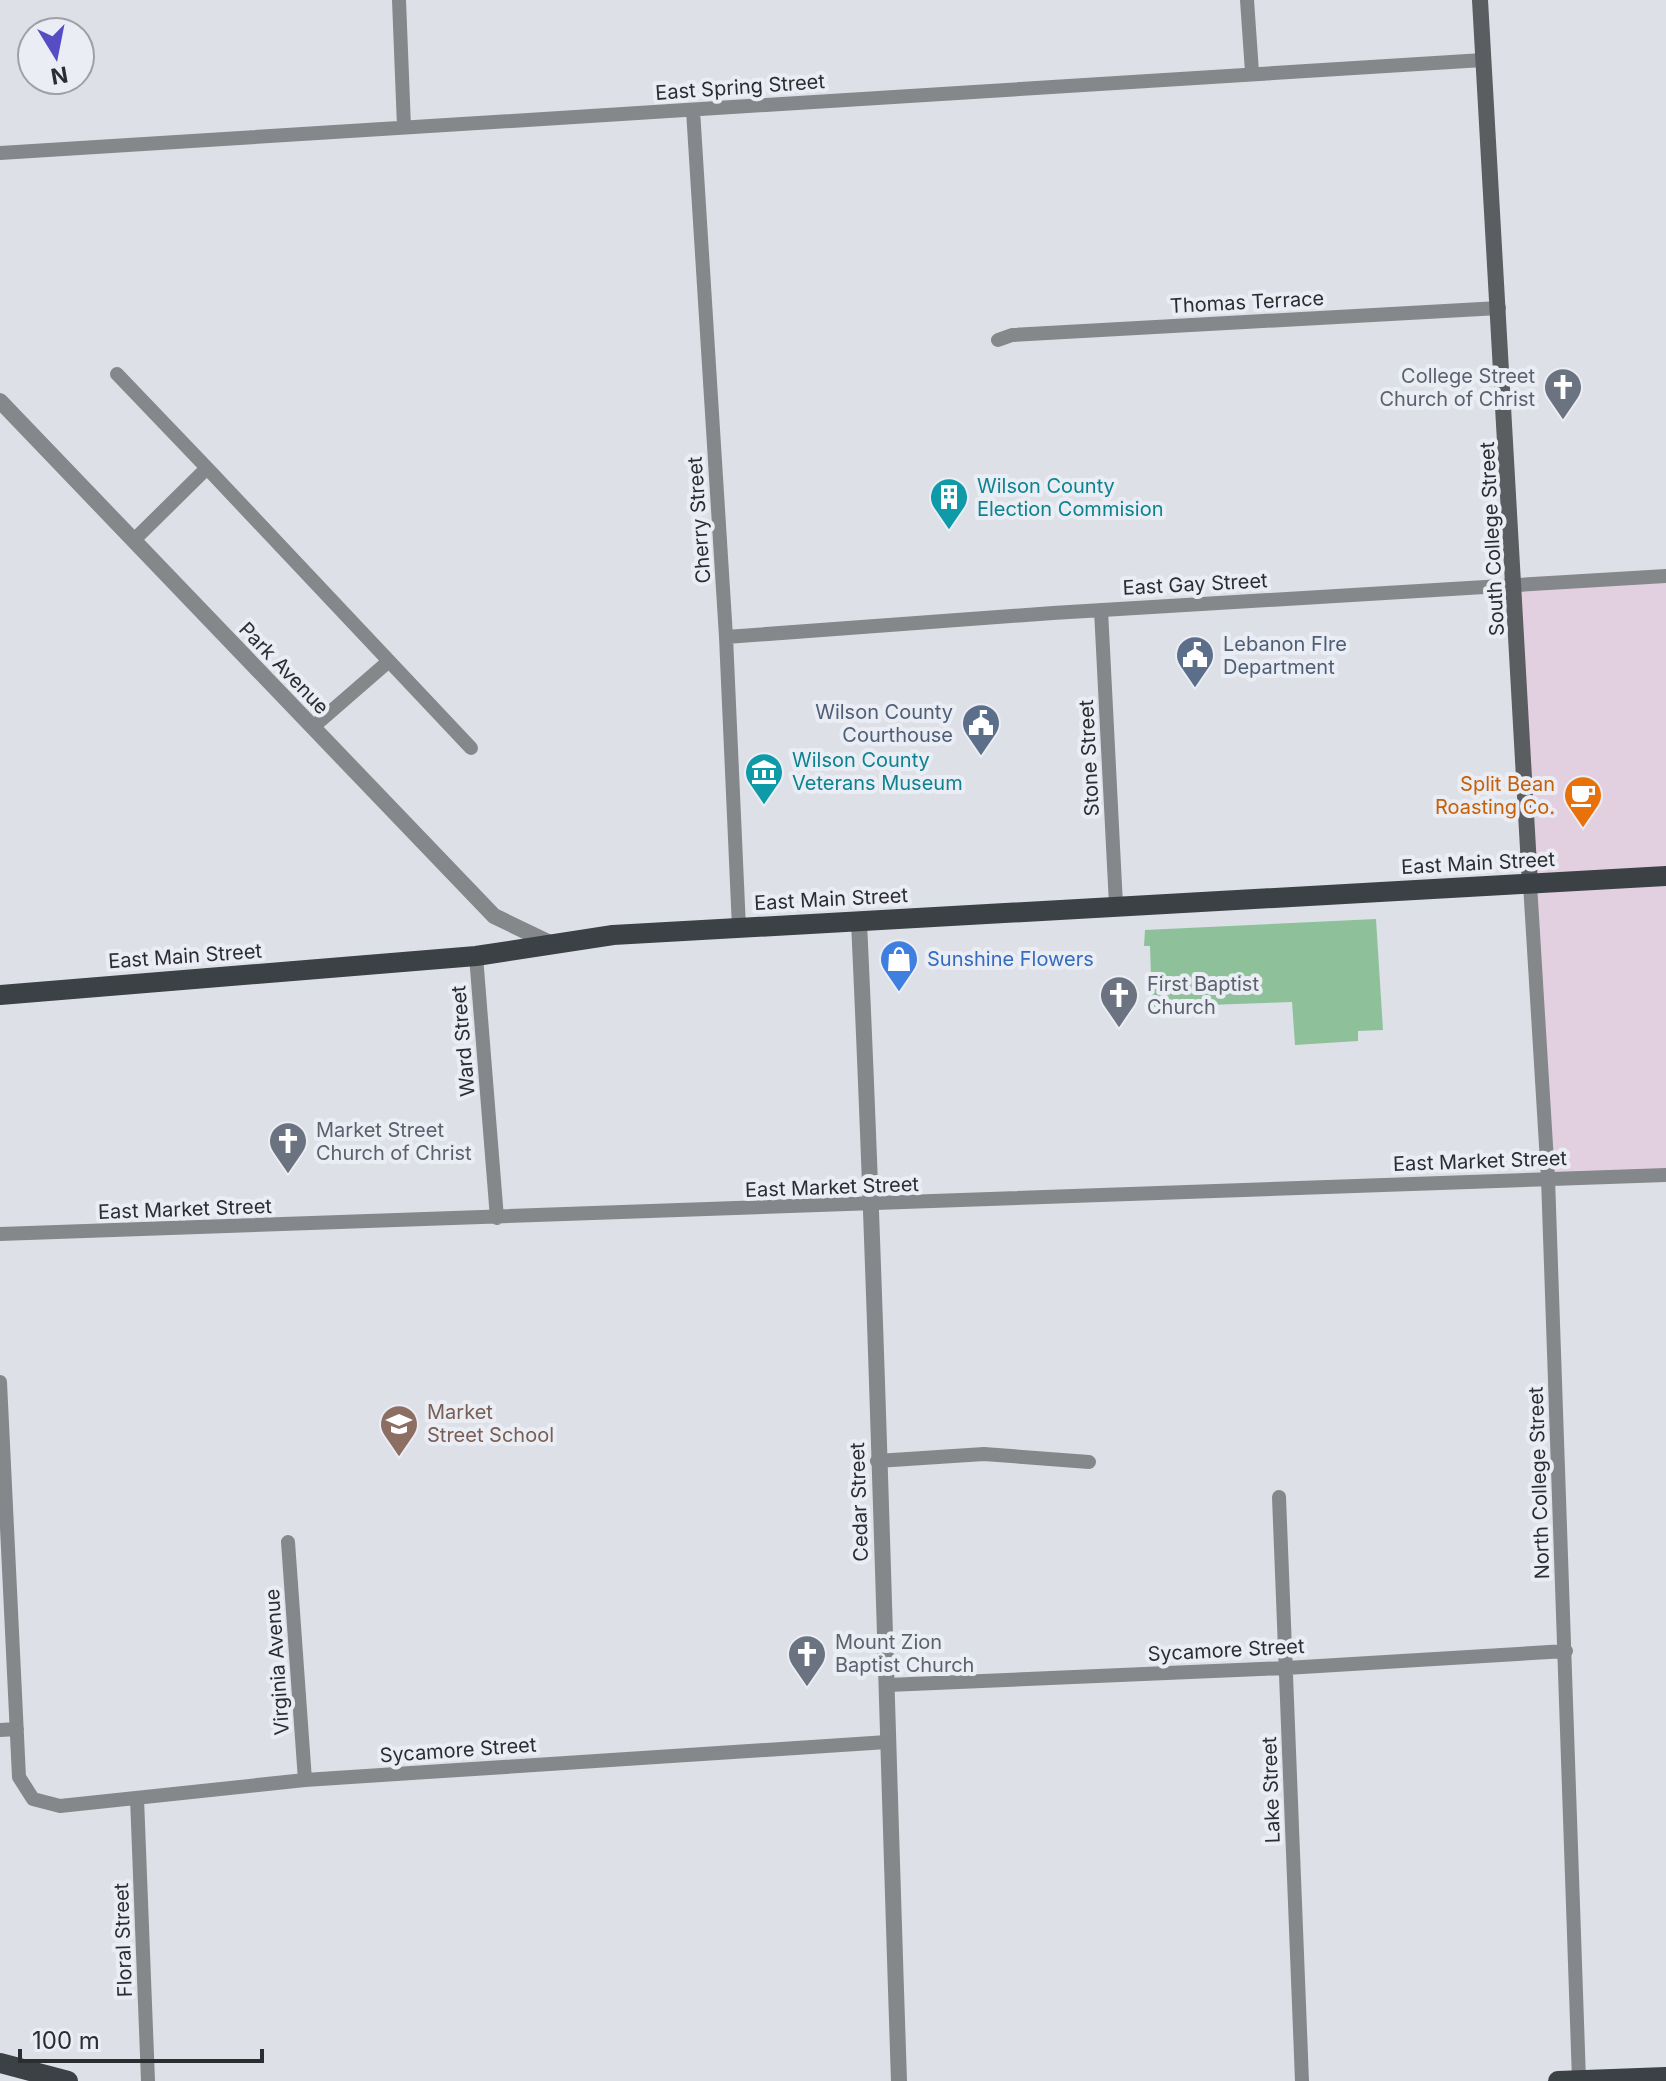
<svg xmlns="http://www.w3.org/2000/svg" width="1666" height="2081" viewBox="0 0 1666 2081" font-family="Inter,sans-serif">
<style>
.commercial{fill:#e2d0e1}
.green{fill:#8ec19a}
.lines{fill:none;stroke-linecap:round;stroke-linejoin:round}
.minor{stroke:#85888a;stroke-width:14}
.tertiary{stroke:#85888a;stroke-width:16}
.secondary{stroke:#5a5e61;stroke-width:16}
.primary{stroke:#3c4145;stroke-width:20}
.labels{text-anchor:middle;dominant-baseline:central;stroke-width:8;stroke-linejoin:round;paint-order:stroke}
.street-label{font-size:20px;fill:#2c2d30;stroke:#ebedf5}
.worship-label{font-size:20px;fill:#5b616d;stroke:#ebedf5;text-anchor:start}
.culture-label{font-size:20px;fill:#0d838f;stroke:#ebedf5;text-anchor:start}
.service-label{font-size:20px;fill:#4e5e75;stroke:#ebedf5;text-anchor:start}
.food-label{font-size:20px;fill:#c56008;stroke:#ebedf5;text-anchor:end}
.shop-label{font-size:20px;fill:#366cbe;stroke:#ebedf5;text-anchor:start}
.education-label{font-size:20px;fill:#785e54;stroke:#ebedf5;text-anchor:start}
</style>
<rect width="100%" height="100%" fill="#dee0e8"/>
<path class="commercial" d="M1666,576V1174L1548,1178L1512,586Z"/>
<path class="green" d="M1376,919L1383,1030L1358,1031V1041L1295,1045L1292,1002L1152,1007L1150,946H1144L1145,930Z"/>
<g class="lines">
<path class="minor" d="M399,0L404,127
M1247,0L1252,72
M693,110L726,637L739,928
M0,153L1483,60
M998,340L1012,335L1499,308
M117,374L207,468
M134,540L207,468L471,748
M1101,610L1116,905
M726,637L1053,613L1666,576
M313,727L389,661
M1530,884L1548,1178L1579,2080
M476,956L497,1218
M0,1234L1666,1175
M0,1382L19,1777L33,1799L60,1806L305,1780L887,1742
M877,1461L984,1454L1089,1462
M1279,1497L1302,2081
M288,1542L305,1780
M888,1685L1286,1668L1566,1651
M0,1730L17,1729
M137,1798L148,2081"/>
<path class="tertiary" d="M0,401L494,916L552,944
M859,922C877,1308 886,1695 899,2081"/>
<path class="secondary" d="M1480,0L1530,884"/>
<path class="primary" d="M0,995L476,956L613,935L1666,876
M0,2063L68,2081
M1558,2081L1666,2077"/>
</g>
<defs>
<g id="church-pin" transform="scale(2)"><path d="M0 17L-7.5 6A9.5 9.5 0 1 1 7.5 6Z" fill="#6b7280" stroke="#ebedf5"/><path d="M-1.2-6h2.4v3.5h3.3v2.4h-3.3V6h-2.4V-.1h-3.3v-2.4h3.3Z" fill="#fff"/></g>
<g id="building-pin" transform="scale(2)"><path d="M0 17L-7.5 6A9.5 9.5 0 1 1 7.5 6Z" fill="#0f9aa8" stroke="#ebedf5"/><path d="M-4-6H4V6H1V3H-1V6H-4ZM-2.5-4.3h1.7v1.8h-1.7ZM.8-4.3h1.7v1.8H.8ZM-2.5-1h1.7V.8h-1.7ZM.8-1h1.7V.8H.8Z" fill="#fff"/></g>
<g id="civic-pin" transform="scale(2)"><path d="M0 17L-7.5 6A9.5 9.5 0 1 1 7.5 6Z" fill="#5c6f8a" stroke="#ebedf5"/><path d="M-.6-6.5H3V-4.5H.6V-3L4-1V1h2V6H-6V1h2V-1L-.6-3ZM-1.2 2.5V6h2.4V2.5Z" fill="#fff"/></g>
<g id="museum-pin" transform="scale(2)"><path d="M0 17L-7.5 6A9.5 9.5 0 1 1 7.5 6Z" fill="#0f9aa8" stroke="#ebedf5"/><path d="M0-6L6-3V-2H-6V-3ZM-5-1h2V3h-2ZM-1-1h2V3h-2ZM3-1h2V3H3ZM-6 4H6V6H-6Z" fill="#fff"/></g>
<g id="cafe-pin" transform="scale(2)"><path d="M0 17L-7.5 6A9.5 9.5 0 1 1 7.5 6Z" fill="#e8710a" stroke="#ebedf5"/><path d="M-5.5-4.5H6V0H3Q3 3.5 0 3.5H-2.5Q-5.5 3.5-5.5 0ZM3-3.2v2h1.7v-2ZM-6 4.5H4V6H-6Z" fill="#fff"/></g>
<g id="shop-pin" transform="scale(2)"><path d="M0 17L-7.5 6A9.5 9.5 0 1 1 7.5 6Z" fill="#3f7fe0" stroke="#ebedf5"/><path d="M-5-2.5h2.3a2.7 3.5 0 0 1 5.4 0H5L5.5 6h-11ZM-1.5-2.5h3a1.5 2.3 0 0 0-3 0Z" fill="#fff"/></g>
<g id="school-pin" transform="scale(2)"><path d="M0 17L-7.5 6A9.5 9.5 0 1 1 7.5 6Z" fill="#8d6e63" stroke="#ebedf5"/><path d="M0-5L7-2L0 1L-7-2ZM-4 1L0 2.5L4 1V4Q0 6-4 4Z" fill="#fff"/></g>
</defs>
<g fill-rule="evenodd">
<use href="#church-pin" x="1563" y="387"/>
<use href="#building-pin" x="949" y="497"/>
<use href="#civic-pin" x="1195" y="655"/>
<use href="#civic-pin" x="981" y="723"/>
<use href="#museum-pin" x="764" y="772"/>
<use href="#cafe-pin" x="1583" y="795"/>
<use href="#shop-pin" x="899" y="959"/>
<use href="#church-pin" x="1119" y="995"/>
<use href="#church-pin" x="288" y="1141"/>
<use href="#school-pin" x="399" y="1424"/>
<use href="#church-pin" x="807" y="1654"/>
</g>
<g class="labels">
<g class="street-label">
<text transform="translate(740 87) rotate(-4)">East Spring Street</text>
<text transform="translate(1247 302) rotate(-3)">Thomas Terrace</text>
<text transform="translate(699 520) rotate(-94)">Cherry Street</text>
<text transform="translate(1492 539) rotate(-93)">South College Street</text>
<text transform="translate(1195 584) rotate(-3)">East Gay Street</text>
<text transform="translate(284 668) rotate(46)">Park Avenue</text>
<text transform="translate(1089 758) rotate(-93)">Stone Street</text>
<text transform="translate(1478 863) rotate(-3)">East Main Street</text>
<text transform="translate(831 899) rotate(-3)">East Main Street</text>
<text transform="translate(185 956) rotate(-4)">East Main Street</text>
<text transform="translate(463 1041) rotate(-95)">Ward Street</text>
<text transform="translate(1480 1161) rotate(-2)">East Market Street</text>
<text transform="translate(832 1187) rotate(-2)">East Market Street</text>
<text transform="translate(185 1209) rotate(-2)">East Market Street</text>
<text transform="translate(1539 1483) rotate(-92)">North College Street</text>
<text transform="translate(859 1502) rotate(-92)">Cedar Street</text>
<text transform="translate(1226 1650) rotate(-3)">Sycamore Street</text>
<text transform="translate(277 1662) rotate(-94)">Virginia Avenue</text>
<text transform="translate(458 1750) rotate(-4)">Sycamore Street</text>
<text transform="translate(1271 1790) rotate(-92)">Lake Street</text>
<text transform="translate(123 1940) rotate(-92)">Floral Street</text>
</g>
<g class="worship-label">
<text x="1535" y="376" text-anchor="end">College Street<tspan x="1535" dy="23">Church of Christ</tspan></text>
<text x="1147" y="984">First Baptist<tspan x="1147" dy="23">Church</tspan></text>
<text x="316" y="1130">Market Street<tspan x="316" dy="23">Church of Christ</tspan></text>
<text x="835" y="1642">Mount Zion<tspan x="835" dy="23">Baptist Church</tspan></text>
</g>
<g class="culture-label">
<text x="977" y="486">Wilson County<tspan x="977" dy="23">Election Commision</tspan></text>
<text x="792" y="760">Wilson County<tspan x="792" dy="23">Veterans Museum</tspan></text>
</g>
<g class="service-label">
<text x="1223" y="644">Lebanon FIre<tspan x="1223" dy="23">Department</tspan></text>
<text x="953" y="712" text-anchor="end">Wilson County<tspan x="953" dy="23">Courthouse</tspan></text>
</g>
<g class="food-label">
<text x="1555" y="784">Split Bean<tspan x="1555" dy="23">Roasting Co.</tspan></text>
</g>
<g class="shop-label">
<text x="927" y="959">Sunshine Flowers</text>
</g>
<g class="education-label">
<text x="427" y="1412">Market<tspan x="427" dy="23">Street School</tspan></text>
</g>
</g>
<g transform="translate(56 56) rotate(170)"><circle r="38" fill="#ebedf5" stroke="#9fa0a6" stroke-width="2"/>
<path d="M0-6L14 30L0 20L-14 30Z" fill="#564dc5"/>
<text y="-12" font-size="22" font-weight="bold" text-anchor="middle" fill="#2c2d30">N</text>
</g>
<path d="M20 2049v12h242v-12" fill="none" stroke="#2c2d30" stroke-width="4"/>
<text x="32" y="2049" font-size="24" fill="#2c2d30" stroke="#ebedf5" stroke-width="6" paint-order="stroke">100 m</text>
</svg>
